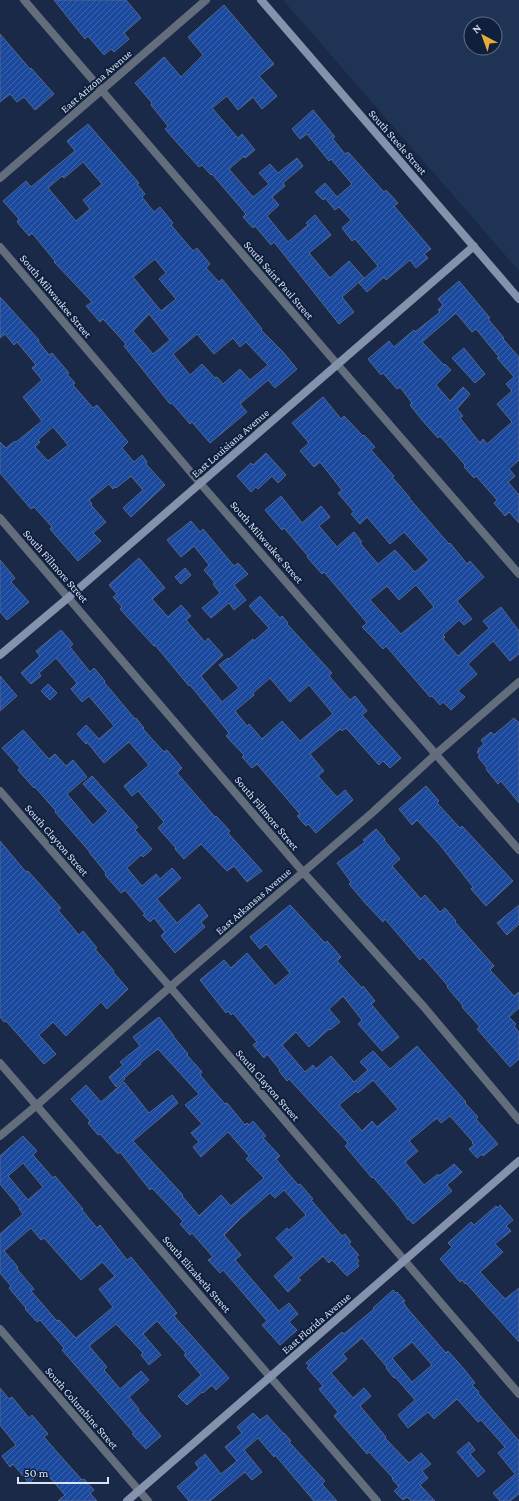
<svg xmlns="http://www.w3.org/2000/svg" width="519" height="1501" viewBox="0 0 519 1501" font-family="'Crimson Pro',serif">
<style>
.built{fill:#1f3355;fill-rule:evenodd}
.building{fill:url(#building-hatch);stroke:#54688a;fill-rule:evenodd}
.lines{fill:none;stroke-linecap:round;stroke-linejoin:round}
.street{stroke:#646d7c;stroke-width:8}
.secondary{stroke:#8493ab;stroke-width:8}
.labels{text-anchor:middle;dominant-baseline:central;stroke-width:4;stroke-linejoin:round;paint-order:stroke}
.street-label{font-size:11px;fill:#d9e4f8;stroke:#0f1f3c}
</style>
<defs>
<pattern id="building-hatch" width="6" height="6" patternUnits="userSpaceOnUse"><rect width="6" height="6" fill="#1b499d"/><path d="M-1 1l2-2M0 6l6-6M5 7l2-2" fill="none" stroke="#3c63ab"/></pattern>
</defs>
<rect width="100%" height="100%" fill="#192947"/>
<path class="built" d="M283,0H519V271ZM471,24H495V48H471Z"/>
<path class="building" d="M54,0H126L141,18L124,33L129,39L114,52L111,49L104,55L88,36L85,39Z
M224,5L274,64L259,76L277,96L262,109L253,97L238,110L227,96L212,108L238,138L242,134L255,150L245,158L244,156L229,169L253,197L269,184L259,173L270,164L278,173L297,158L303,166L283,183L285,186L272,197L279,205L267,216L288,242L308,225L306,223L315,215L331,235L309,253L330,278L349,261L364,278L342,297L354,312L339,324L274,242L271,245L255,226L253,228L243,217L246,214L212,174L211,175L202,165L199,167L180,146L165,129L168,126L151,105L152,103L135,83L164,57L181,77L203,55L188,37Z
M0,34L30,69L31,68L54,94L35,110L24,97L17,102L10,94L0,102Z
M313,110L335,137L332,138L345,154L348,152L384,192L386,190L398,203L394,206L431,249L424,254L428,258L416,268L410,260L386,280L384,277L367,292L359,283L378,266L355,239L352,241L342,228L351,220L339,207L335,210L325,198L323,200L315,192L325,183L337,197L352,184L331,159L329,161L307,134L300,139L292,129Z
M88,124L139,183L137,184L145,194L142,197L154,212L160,207L173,223L171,225L193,251L197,248L210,264L206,268L219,282L222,279L262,329L261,330L283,352L297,369L275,388L268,380L240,404L247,412L210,443L192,422L190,424L172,403L170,404L124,346L126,344L103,319L100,322L86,306L92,302L54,262L55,261L32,233L29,236L17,222L19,219L3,201L26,181L31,187L75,151L67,141ZM83,162L102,184L83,200L90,209L76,221L48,188L62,176L64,178ZM155,259L166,273L159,279L176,299L161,311L133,277ZM149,314L170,340L153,354L133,331ZM197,334L214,354L233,338L240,347L246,342L268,365L250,380L240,369L223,384L217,377L215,378L202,364L190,375L173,354Z
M459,281L490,318L488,319L504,338L503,339L519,357V460L509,469L515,476L508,482L519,495V523L509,512L505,516L494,503L497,500L476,476L474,478L464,467L465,465L440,436L438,438L422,420L410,405L412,403L400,387L397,389L383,373L381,375L368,359L389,341L394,347L414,330L415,332L440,312L438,310L443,305L438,299ZM456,313L472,332L476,329L499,357L497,358L514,377L506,384L512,391L497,404L512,422L487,444L483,439L480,443L460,418L463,416L457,409L470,394L463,387L450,401L436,385L451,370L445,364L444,365L422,342Z
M0,297L39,340L38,341L49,355L52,353L69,373L67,374L75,383L73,385L93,408L97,405L128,442L122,448L134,462L142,455L147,462L146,464L165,485L131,517L123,508L143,490L131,476L116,488L115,487L113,489L109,484L89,500L92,504L91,505L106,522L93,533L101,541L78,561L50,529L52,527L44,518L34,507L31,509L0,473V442L6,448L15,441L16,442L42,421L23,397L42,380L32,368L36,365L17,342L14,345L5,334L0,338ZM53,427L68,445L48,461L35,447L40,442L38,440Z
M464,348L485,374L475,383L452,358Z
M323,397L341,419L344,416L363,436L364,435L375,447L371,450L394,476L392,477L410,498H409L449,544L450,543L467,564L470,561L484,577L457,601L472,619L464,625L459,620L443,635L445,637L443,639L458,656L489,628L483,621L501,607L519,631V654L510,661L493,641L468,664L477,674L458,691L465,697L451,710L443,702L440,705L432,696L430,697L386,646L383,649L373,638L362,627L367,623L324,572L322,574L307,557L308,556L284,528L282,530L265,510L281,496L302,523L321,506L330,517L319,526L337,547L354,532L362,542L360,543L378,564L395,550L415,572L429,560L404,532L390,544L367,517L360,524L351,514L354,512L338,493L342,490L320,462L314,467L300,451L309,443L292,423ZM416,585L434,607L401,634L370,600L387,586L399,600Z
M266,453L286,475L278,483L272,476L258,489L256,487L251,492L237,476L251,463L253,465Z
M191,521L200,532L203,529L234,566L238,563L248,574L234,585L246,600L234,610L229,603L211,618L202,608L220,593L213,584L215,583L204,570L209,565L194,546L181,557L167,540Z
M139,558L165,588L152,599L168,617L181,605L191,616L186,620L205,642L208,638L223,655L201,676L222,702L239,688L219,665L228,658L229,659L253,639L254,641L269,628L249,606L260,596L280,618L282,616L288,623L287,624L332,673L329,676L350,700L355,696L367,711L362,715L401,758L390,768L383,761L379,765L346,728L342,731L340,729L310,754L324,771L318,776L337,797L345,790L353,800L316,833L308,824L306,826L297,816L300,814L257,764L252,768L242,757L244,755L226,736L229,733L190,685L189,686L155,645L154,646L120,609L122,607L113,597L117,594L109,585ZM270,678L290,702L309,685L333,714L300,741L282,721L262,739L249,724L247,726L235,711L254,695L253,693Z
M0,560L15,578L11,582L29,602L7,620L0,612Z
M185,568L191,575L181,584L175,577Z
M61,630L73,644L70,647L90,672L94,668L105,681L104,682L135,719L136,718L144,728L143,729L164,752L167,750L182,768L177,773L215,817L216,816L230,831L228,833L262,871L247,882L234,866L227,871L201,844L184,859L175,849L176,848L158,828L164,822L138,791L132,796L124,786L149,765L129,742L104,763L87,742L86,744L77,734L86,725L99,739L114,726L89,696L82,702L71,689L77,683L56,658L39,673L41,676L31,684L21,673L40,656L36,651Z
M0,676L17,696L0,711Z
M48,684L57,693L50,700L41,691Z
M514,718L519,723V803L501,781L498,784L486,769L487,768L478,757L480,756L477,752L479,750L478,749L484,744L481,740L491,732L494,735Z
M23,730L49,759L55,754L66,766L73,760L87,777L67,794L93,825L108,811L83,784L92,776L138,827L135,830L152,849L143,857L141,855L127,868L142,886L156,874L160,879L172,868L181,878L157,899L177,923L199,904L208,916L201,922L205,927L175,953L161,936L165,932L154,918L150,922L143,915L145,914L125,890L121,893L105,875L106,873L89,852H90L55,812L56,811L35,787L34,788L18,770L20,768L2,748Z
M426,786L439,801L437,803L460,828L462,826L513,881L486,906L471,889L473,887L440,845L417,820L412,825L399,809Z
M376,829L385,839L384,840L400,859L392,866L421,899L425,895L440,912L445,908L456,921L455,922L494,966L490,970L514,996L519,992V1008L509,1017L516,1024L514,1026L519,1032V1059L510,1067L477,1029L480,1027L462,1007L463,1006L447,987L448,986L423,957L420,960L385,919L383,922L366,904L349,884L351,882L337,863L365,842L363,840Z
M0,841L26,872L28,871L61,908L58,910L79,935L83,931L97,948L95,949L114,971L113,972L128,989L107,1009L101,1002L66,1036L53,1022L39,1035L56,1054L44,1064L6,1021L4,1022L0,1017Z
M290,905L325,943L327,941L341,957L337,961L362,988L363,986L375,1001L371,1004L399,1037L382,1051L358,1024L362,1020L343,996L329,1009L340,1022L330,1030L329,1029L309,1047L296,1032L282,1045L305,1072L313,1065L316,1069L331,1056L354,1082L368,1070L360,1062L373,1051L390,1069L417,1046L466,1102L465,1103L478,1117L476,1119L498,1144L483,1156L482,1154L477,1158L469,1149L474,1145L472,1143L473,1142L450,1116L441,1123L437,1118L409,1141L418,1151L405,1162L424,1185L438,1174L439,1176L454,1164L462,1172L447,1185L452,1191L413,1224L409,1219L408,1220L399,1207L373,1177L372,1178L345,1146L348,1143L336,1130L289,1079L287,1081L279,1071L280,1070L267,1054L264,1058L253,1045L257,1042L233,1013L231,1015L228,1011L226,1013L200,980L224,960L231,968L247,953L275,986L290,973L266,944L260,949L250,937ZM373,1080L398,1109L377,1127L372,1121L362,1131L339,1105L356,1091L358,1093Z
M519,905V924L507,935L497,923Z
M159,1017L174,1036H173L188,1054L187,1055L202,1072L200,1075L225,1104L227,1103L245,1125L247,1123L249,1125L253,1121L266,1136L263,1138L280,1156L276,1159L298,1185L300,1184L313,1199L311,1200L342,1236L345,1234L351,1242L349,1244L359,1255L356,1257L359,1261L357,1263L359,1266L347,1276L332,1260L329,1263L323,1256L298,1278L301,1280L288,1292L274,1276L294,1258L276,1238L287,1228L289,1230L306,1215L284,1190L275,1198L270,1193L240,1219L224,1235L241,1255L235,1260L279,1311L289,1303L298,1314L289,1322L297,1330L280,1345L262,1325L267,1321L223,1270L220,1273L208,1260L213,1257L192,1233L190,1235L180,1224L183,1221L152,1188L150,1190L120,1152L118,1154L100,1134L98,1135L88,1123L90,1121L71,1099L86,1085L101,1102L124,1082L149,1113L172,1095L178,1103L133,1141L183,1195L182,1196L199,1216L221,1195L231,1206L264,1178L246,1159L249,1156L228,1132L201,1157L193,1147L199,1142L191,1133L202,1124L185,1105L199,1094L158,1049L140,1063L141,1064L124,1078L125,1079L116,1087L109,1077L123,1065L120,1062L140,1046L133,1037Z
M23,1136L37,1151L33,1155L53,1178L55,1176L83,1209L82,1210L97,1228L100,1225L127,1260L131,1257L177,1313L174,1316L229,1378L216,1390L212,1385L203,1393L202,1392L187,1405L178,1396L201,1375L184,1355L186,1353L157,1321L143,1334L161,1355L149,1365L141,1355L143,1353L116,1324L89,1346L107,1367L104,1370L120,1389L141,1371L149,1380L129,1397L139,1409L138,1410L161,1436L146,1449L132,1434L134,1433L62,1350L64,1348L40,1320L37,1322L25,1309L26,1308L9,1288L11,1286L0,1273V1234L23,1214L19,1209L20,1208L0,1184V1156ZM23,1163L43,1187L28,1200L8,1176ZM31,1228L41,1240L44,1238L81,1280L102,1262L115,1276L99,1289L113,1307L76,1338L59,1320L57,1321L31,1291L34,1289L17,1269L18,1267L4,1251Z
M500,1205L513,1220L506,1226L511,1231L495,1244L503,1252L480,1272L505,1299L519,1288V1342L466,1283L465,1284L462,1280L460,1282L440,1259L452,1247L448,1243L471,1222L474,1225L496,1206L498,1208Z
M393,1290L396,1293L397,1292L405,1301L403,1302L407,1308L446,1353L448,1351L464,1369L475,1383L472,1385L479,1392L478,1393L519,1441V1494L510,1501H500L493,1493L515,1474L498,1453L505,1447L481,1420L478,1422L457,1399L434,1419L428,1412L408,1428L398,1415L415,1400L395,1377L394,1378L386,1368L387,1367L362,1338L343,1354L347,1359L331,1373L353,1398L364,1388L371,1396L360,1406L386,1437L385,1438L409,1463L421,1453L431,1464L422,1471L428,1478L420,1485L435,1501H411L407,1497L403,1500L394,1491L399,1487L392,1479L393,1478L369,1452L367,1454L334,1416L338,1412L319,1389L323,1386L307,1368L309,1366L306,1363L342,1332L344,1334L374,1309L373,1308ZM412,1342L432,1365L412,1382L392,1358Z
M0,1388L9,1399L12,1397L29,1418L32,1415L48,1434L44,1437L57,1452L82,1480L84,1479L94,1490L90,1493L97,1501H58L65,1495L43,1470L29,1483L13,1464L10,1467L2,1456L16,1445L0,1425Z
M253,1413L260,1420L267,1415L284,1434V1433L291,1441L289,1442L325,1481L322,1484L337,1501H314L275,1455L274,1457L258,1438L244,1450L262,1472L252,1480L245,1472L210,1501H189L177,1487L199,1468L195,1463L205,1454L221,1474L237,1461L225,1447L242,1433L237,1427Z
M469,1442L475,1450L470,1454L485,1471L478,1477L457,1452Z"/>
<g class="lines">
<path class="street" d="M24,0L337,364L519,574
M0,178L206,0
M0,247L200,483L519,850
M0,518L303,872L424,1007L519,1120
M0,791L170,987L519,1394
M0,1063L377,1501
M0,1136L37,1105L170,987L373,812L436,754L519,682
M0,1329L148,1501"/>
<path class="secondary" d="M261,0L519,299
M0,655L69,597L474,246
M127,1501L519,1161"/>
</g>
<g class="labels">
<g class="street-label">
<text transform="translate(96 81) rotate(-41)">East Arizona Avenue</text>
<text transform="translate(398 142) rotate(49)">South Steele Street</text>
<text transform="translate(279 280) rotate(49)">South Saint Paul Street</text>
<text transform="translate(56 296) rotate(50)">South Milwaukee Street</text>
<text transform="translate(230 443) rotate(-41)">East Louisiana Avenue</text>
<text transform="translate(267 542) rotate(49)">South Milwaukee Street</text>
<text transform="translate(56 566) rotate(49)">South Fillmore Street</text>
<text transform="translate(267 813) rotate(50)">South Fillmore Street</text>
<text transform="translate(57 840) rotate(49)">South Clayton Street</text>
<text transform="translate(253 901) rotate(-41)">East Arkansas Avenue</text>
<text transform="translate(268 1085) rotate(49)">South Clayton Street</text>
<text transform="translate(197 1274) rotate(49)">South Elizabeth Street</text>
<text transform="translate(316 1323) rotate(-41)">East Florida Avenue</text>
<text transform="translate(82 1408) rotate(49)">South Columbine Street</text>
</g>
</g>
<g transform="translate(483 36) rotate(319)"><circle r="19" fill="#0f1f3c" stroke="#606e87"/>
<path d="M0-3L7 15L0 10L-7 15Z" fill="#e6ac36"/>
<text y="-6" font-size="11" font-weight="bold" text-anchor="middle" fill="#d9e4f8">N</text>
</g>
<path d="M18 1477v6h90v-6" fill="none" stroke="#d9e4f8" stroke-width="2"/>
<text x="24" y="1477" font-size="12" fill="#d9e4f8" stroke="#0f1f3c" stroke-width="3" paint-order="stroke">50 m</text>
</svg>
